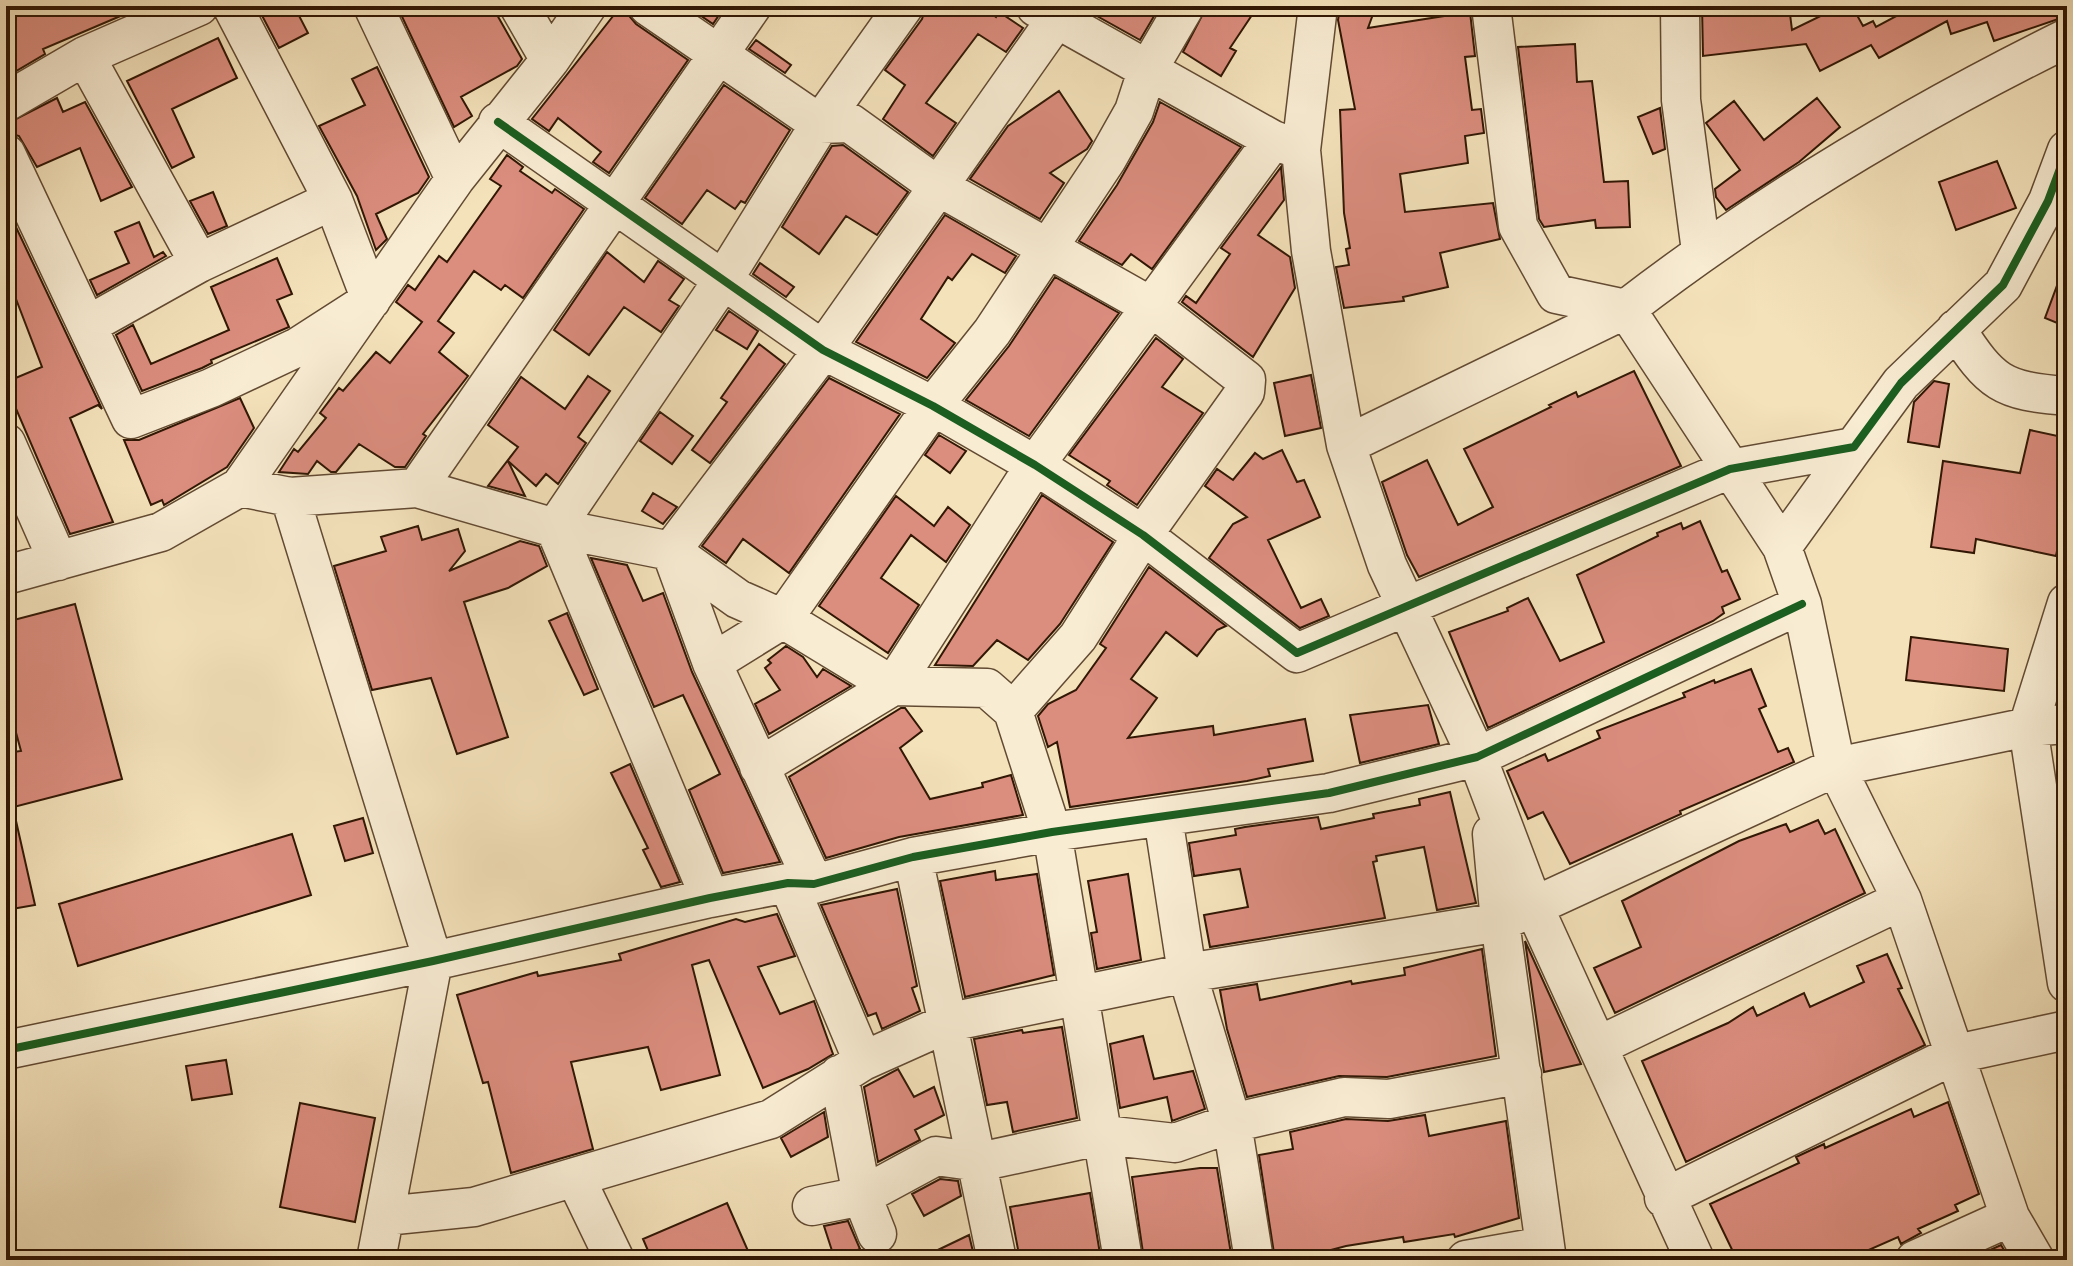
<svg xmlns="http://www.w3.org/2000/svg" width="2073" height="1266" viewBox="0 0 2073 1266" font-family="'IM FELL French Canon',serif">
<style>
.building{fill:#db8d7e;stroke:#311704;stroke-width:2}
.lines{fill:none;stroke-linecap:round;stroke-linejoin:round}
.minor-casing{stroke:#624a32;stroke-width:41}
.minor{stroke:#f8ecd3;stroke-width:38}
.cycleway-casing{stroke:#f8ecd3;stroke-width:13}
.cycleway{stroke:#1b5e20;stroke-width:8}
</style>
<rect width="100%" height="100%" fill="#f4e2bb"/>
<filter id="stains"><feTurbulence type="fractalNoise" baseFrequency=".0025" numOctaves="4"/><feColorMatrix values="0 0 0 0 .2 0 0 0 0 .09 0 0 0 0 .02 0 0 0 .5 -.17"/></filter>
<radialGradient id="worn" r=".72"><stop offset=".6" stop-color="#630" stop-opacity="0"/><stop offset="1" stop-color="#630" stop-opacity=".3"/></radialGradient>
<path class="building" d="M6,6H47L51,13L70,6H144L43,49L45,54L6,77Z
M257,6H294L308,33L279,48Z
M397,6H492L522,59L517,66L461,97L472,116L454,127Z
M621,6L636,24L688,60L609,173L593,162L601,152L558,118L549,131L532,119Z
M693,6H712L721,12L713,24L691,9Z
M926,6H981L996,17L999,12L1023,28L1006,52L978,34L926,103L956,123L933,156L883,119L905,85L885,70L922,19Z
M1079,6H1160L1140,40Z
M1207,6H1258L1230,48L1236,51L1221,76L1183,52Z
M1340,6H1376L1368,28L1470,12L1475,56L1465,57L1472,110L1481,109L1484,133L1465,136L1468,163L1400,174L1405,212L1493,203L1500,239L1440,253L1448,287L1403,297L1404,301L1344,308L1336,267L1349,265L1346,249L1350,248L1344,213L1340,110L1355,109L1338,20Z
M1702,6H1789L1792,30L1841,6H1852L1863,26L1873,21L1876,27L1915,6H2067V16L1994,41L1987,22L1951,34L1947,21L1879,58L1871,45L1820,71L1806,44L1703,56Z
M218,38L237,78L172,109L194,157L172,168L127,81Z
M756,40L791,65L785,73L749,49Z
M1575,44L1577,82L1592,81L1604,182L1628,181L1630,227L1596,228L1595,220L1544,227L1539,219L1518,47Z
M377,67L429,177L418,193L376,214L387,239L376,250L357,196L319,126L365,105L352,79Z
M724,85L790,130L745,203L741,201L735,209L707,190L682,224L645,198Z
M1059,91L1092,141L1087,149L1050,173L1064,183L1040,219L970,179L1008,126Z
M57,98L63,112L85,102L132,187L101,201L80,148L37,167L19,136L6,132V124Z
M1817,98L1840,127L1799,162L1726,210L1716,197L1715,189L1740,170L1706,123L1734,101L1764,140Z
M1160,102L1241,147L1152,269L1131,254L1122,265L1079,241L1117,185L1153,122Z
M1660,108L1665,149L1653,154L1638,117Z
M843,145L908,192L877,235L846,216L819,254L782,227L832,146Z
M507,155L523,167L520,171L552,193L555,189L584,209L523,298L505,285L501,290L474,271L438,321L454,333L439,352L468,376L423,434L426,436L405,467H395L359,444L336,472H331L317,461L308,474L279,472L294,449L298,452L326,418L320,413L339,388L343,391L376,352L390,363L422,322L396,302L408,285L415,290L439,256L447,262L501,186L490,179Z
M1997,161L2016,208L1956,230L1939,182Z
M1281,167L1284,200L1258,235L1290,257L1295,288L1253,357L1182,302L1186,296L1196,303L1230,254L1221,248Z
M213,192L227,226L208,234L190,201Z
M6,206L102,409L98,405L70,418L113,522L70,534L14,404L6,407V382L42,367L11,286L6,288Z
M945,215L1016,256L1005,273L972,254L952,280L948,277L921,319L955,343L927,378L856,342Z
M139,222L154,257L163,252L166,256L97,295L90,280L129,263L115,232Z
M607,252L644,282L658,261L684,279L669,300L679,306L661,332L624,307L589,355L554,330Z
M277,258L292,294L277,300L289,327L211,360L212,363L202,368L142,391L116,335L133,325L151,364L229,330L211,287Z
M760,263L794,287L786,297L753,274Z
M2065,264H2067V327L2045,318Z
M1055,277L1119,313L1029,436L966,400L1009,346Z
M729,311L758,331L747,349L716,330Z
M1156,338L1183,359L1162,387L1203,413L1137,505L1107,485L1110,481L1069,455Z
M759,344L785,364L710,463L692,450L727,402L721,398Z
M1634,371L1681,466L1419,577L1407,555L1382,482L1427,460L1458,525L1493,507L1464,449L1551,407L1549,405L1576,392L1578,397Z
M1311,375L1321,428L1285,436L1274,383Z
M588,376L610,391L578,437L586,443L558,484L546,474L536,486L508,461L525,496L488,486L518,447L488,425L521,377L565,409Z
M829,378L900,414L789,573L743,539L726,563L702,546Z
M1934,381L1949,384L1939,447L1908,442L1914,402Z
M240,398L254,428L227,467L164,505L162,500L151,505L124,440H139Z
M660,412L693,436L672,464L640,441Z
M2030,430L2067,438V501L2056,556L1976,539L1974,553L1931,547L1943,461L2020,473Z
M939,435L966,451L950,473L925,455Z
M1282,450L1297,482L1304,480L1320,517L1268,540L1301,608L1321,599L1329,616L1300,628L1209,558L1233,524L1247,517L1205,486L1217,469L1233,480L1255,453L1263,459Z
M653,493L677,507L663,524L642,511Z
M1042,495L1113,542L1060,624L1028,660L997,640L973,666L935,665Z
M896,496L934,526L948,507L970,525L946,562L911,535L881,578L919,605L888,653L819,606Z
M1700,521L1722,572L1727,570L1740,599L1722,607L1724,613L1713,621L1488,728L1449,632L1508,611L1507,608L1528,598L1560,661L1604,642L1577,575L1658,536L1657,533L1681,523L1683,529Z
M418,526L422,540L458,529L465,551L449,571L520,541L539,546L547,566L508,588L464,602L508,737L457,754L431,678L372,690L334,566L386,551L381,537Z
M591,558L627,565L643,601L663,593L692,672L780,862L723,873L689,790L720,774L683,695L654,707Z
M1149,567L1226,626L1217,630L1197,656L1166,632L1131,679L1157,698L1128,738L1213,726L1214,735L1305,719L1313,761L1268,769L1270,776L1247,781L1070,807L1057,742L1048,747L1038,716L1048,704L1076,690L1106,648L1100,644Z
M75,604L122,779L6,809V753L21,751L6,696V622Z
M567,613L598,689L584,695L549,621Z
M1911,637L2008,649L2004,691L1906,680Z
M786,646L803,657L817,677L823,669L851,686L769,734L755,704L780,690L765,668L771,663L768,660Z
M1751,669L1766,706L1759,709L1778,752L1788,748L1794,762L1680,811L1681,814L1570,864L1543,812L1528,819L1507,771L1545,754L1548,761L1600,738L1597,731L1685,697L1683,693L1714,680L1715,683Z
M1428,705L1439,744L1360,763L1350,715Z
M901,708H905L922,731L900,748L930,799L983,787L982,783L1011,775L1023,815L899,837L826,858L789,777Z
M630,764L680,882L661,887L643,850L648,848L611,773Z
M1450,792L1476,903L1437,910L1424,847L1376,856L1377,861L1373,862L1385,918L1210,947L1204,915L1248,907L1240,869L1194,876L1189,843L1236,835L1235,829L1245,827L1318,817L1321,829L1374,818L1373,814L1420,805L1419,799Z
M14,812L35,905L6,910V813Z
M363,818L373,853L345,861L334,826Z
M1818,820L1825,834L1835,829L1865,893L1615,1013L1594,968L1641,947L1622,901L1739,841L1786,824L1790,832Z
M292,834L311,895L78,966L59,904Z
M995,871L996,880L1037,874L1054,975L965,997L940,881Z
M1128,874L1141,960L1097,969L1091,933L1097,932L1088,881Z
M897,889L917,986L912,988L920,1011L882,1029L876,1013L868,1016L821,905Z
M777,914L795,956L758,967L780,1014L814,1001L833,1054L808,1069L763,1088L709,960L692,965L720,1075L661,1090L648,1047L571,1062L593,1149L511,1173L488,1082L483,1083L457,995L537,972L538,976L621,960L619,954L736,919L745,922Z
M1525,941L1581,1064L1544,1072Z
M1482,949L1496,1056L1387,1077L1339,1076L1247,1097L1227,1029L1220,990L1257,984L1260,1000L1351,981L1352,984L1405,975L1404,968Z
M1887,954L1902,988L1898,989L1925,1045L1686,1162L1642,1061L1728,1023L1753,1007L1757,1016L1804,993L1810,1007L1864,982L1857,966Z
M1062,1027L1077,1118L1013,1132L1007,1102L987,1105L974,1039L1022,1030L1023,1033Z
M1143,1036L1154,1079L1193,1071L1205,1109L1172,1121L1167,1097L1120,1108L1110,1044Z
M226,1060L232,1094L192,1100L186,1066Z
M898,1069L914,1097L934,1087L944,1115L915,1130L920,1140L878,1162L864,1087Z
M1948,1102L1979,1194L1955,1205L1958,1211L1918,1229L1921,1233L1901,1244L1898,1237L1846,1260H1737L1710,1204L1799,1163L1796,1157L1824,1144L1825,1148L1911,1109L1914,1117Z
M300,1103L375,1118L355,1222L280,1207Z
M824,1112L828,1137L791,1157L781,1138Z
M1425,1115L1429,1136L1506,1121L1519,1218L1455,1237L1454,1234L1404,1242L1403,1237L1346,1246L1293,1260H1275L1259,1155L1293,1149L1290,1132L1346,1119L1388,1121Z
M1200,1168H1217L1232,1260H1144L1132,1177Z
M940,1179L958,1181L961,1196L924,1216L912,1194Z
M1090,1193L1101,1260H1020L1010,1207Z
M727,1203L752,1260H652L643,1239Z
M848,1221L860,1249L835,1260L824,1226Z
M969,1235L975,1260H917Z
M2001,1245L2010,1260H1968Z"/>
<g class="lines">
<g class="minor-casing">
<path id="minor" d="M373,6L455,179
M519,6L550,60
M648,6L820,124L850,123L939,187L1152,307L1246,380L1245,392L1143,535L1078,637L1013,711L1052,832L1123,1260
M1318,6L1301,150L1311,251L1346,445L1387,565L1477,757L1533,905L1695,1260
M1491,6L1518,226L1556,294L1626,309C1762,204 1913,114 2067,38
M1680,6L1681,100L1701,251
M1036,7L1273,140L1298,149
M6,102L85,56
M498,122L823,350L933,406L1035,465L1143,535L1297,653L1730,469L1854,447L1901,383L2003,285L2048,201L2067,150
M6,154L131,419L211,388L298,347L371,300L333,200L232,6
M199,263L333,200
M88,325L199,263L85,56L199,6
M1956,329C1991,383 2001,391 2067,396
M6,443L58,561
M1346,445L1626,309L1782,547L1802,604L1836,767L1902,900L2010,1217L2035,1260
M240,487L290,497L417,488L555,528L671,551L738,599L783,619L893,686L987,688L1013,711
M417,488L752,6
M290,497L433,961L376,1260
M1782,547L1854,447
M6,575L161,532L240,487L455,179L550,60L587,6
M2067,603L2028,727L2067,983
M712,663L783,619L933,406L992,332L1107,159L1134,111L1147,71L1185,6
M759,767L893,686L1035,465L1273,140
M1163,817L1187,973L1232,1123L1254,1260
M1492,834L1500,922L1547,1260
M913,857L997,1260
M788,883L863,1061
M814,884L712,663L671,551L823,350L1057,18
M710,898L555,528L723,280L820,124L904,6
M1598,1046L1902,900
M6,1050L433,961L710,898L788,883L814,884L913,857L1052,832L1329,793L1477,757L1802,604
M839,1075L862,1196L877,1234
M575,1177L615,1260
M1664,1198L1956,1054L2067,1030
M812,1206L862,1196L936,1156L979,1162L1104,1135L1175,1143L1232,1123L1344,1097L1389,1099L1522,1074
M385,1216L474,1207L771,1119L863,1061L950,1022L1187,973L1500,922L1836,767L2028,727L2067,724
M1466,1260L1544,1246
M1915,1260L2010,1217"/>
</g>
<use href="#minor" class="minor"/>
<g class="cycleway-casing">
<path id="cycleway" d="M498,122L823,350L933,406L1035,465L1143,535L1297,653L1730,469L1854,447L1901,383L2003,285L2048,201L2067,150
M6,1050L433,961L710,898L788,883L814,884L913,857L1052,832L1329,793L1477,757L1802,604"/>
</g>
<use href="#cycleway" class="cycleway"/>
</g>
<rect width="2073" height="1266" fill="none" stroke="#f4e2bb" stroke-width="32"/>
<rect x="8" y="8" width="2057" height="1250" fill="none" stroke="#311704" stroke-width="4"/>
<rect x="16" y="16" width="2041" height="1234" fill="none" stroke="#311704" stroke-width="2"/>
<rect width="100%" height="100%" filter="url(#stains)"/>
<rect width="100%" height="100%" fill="url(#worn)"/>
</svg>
